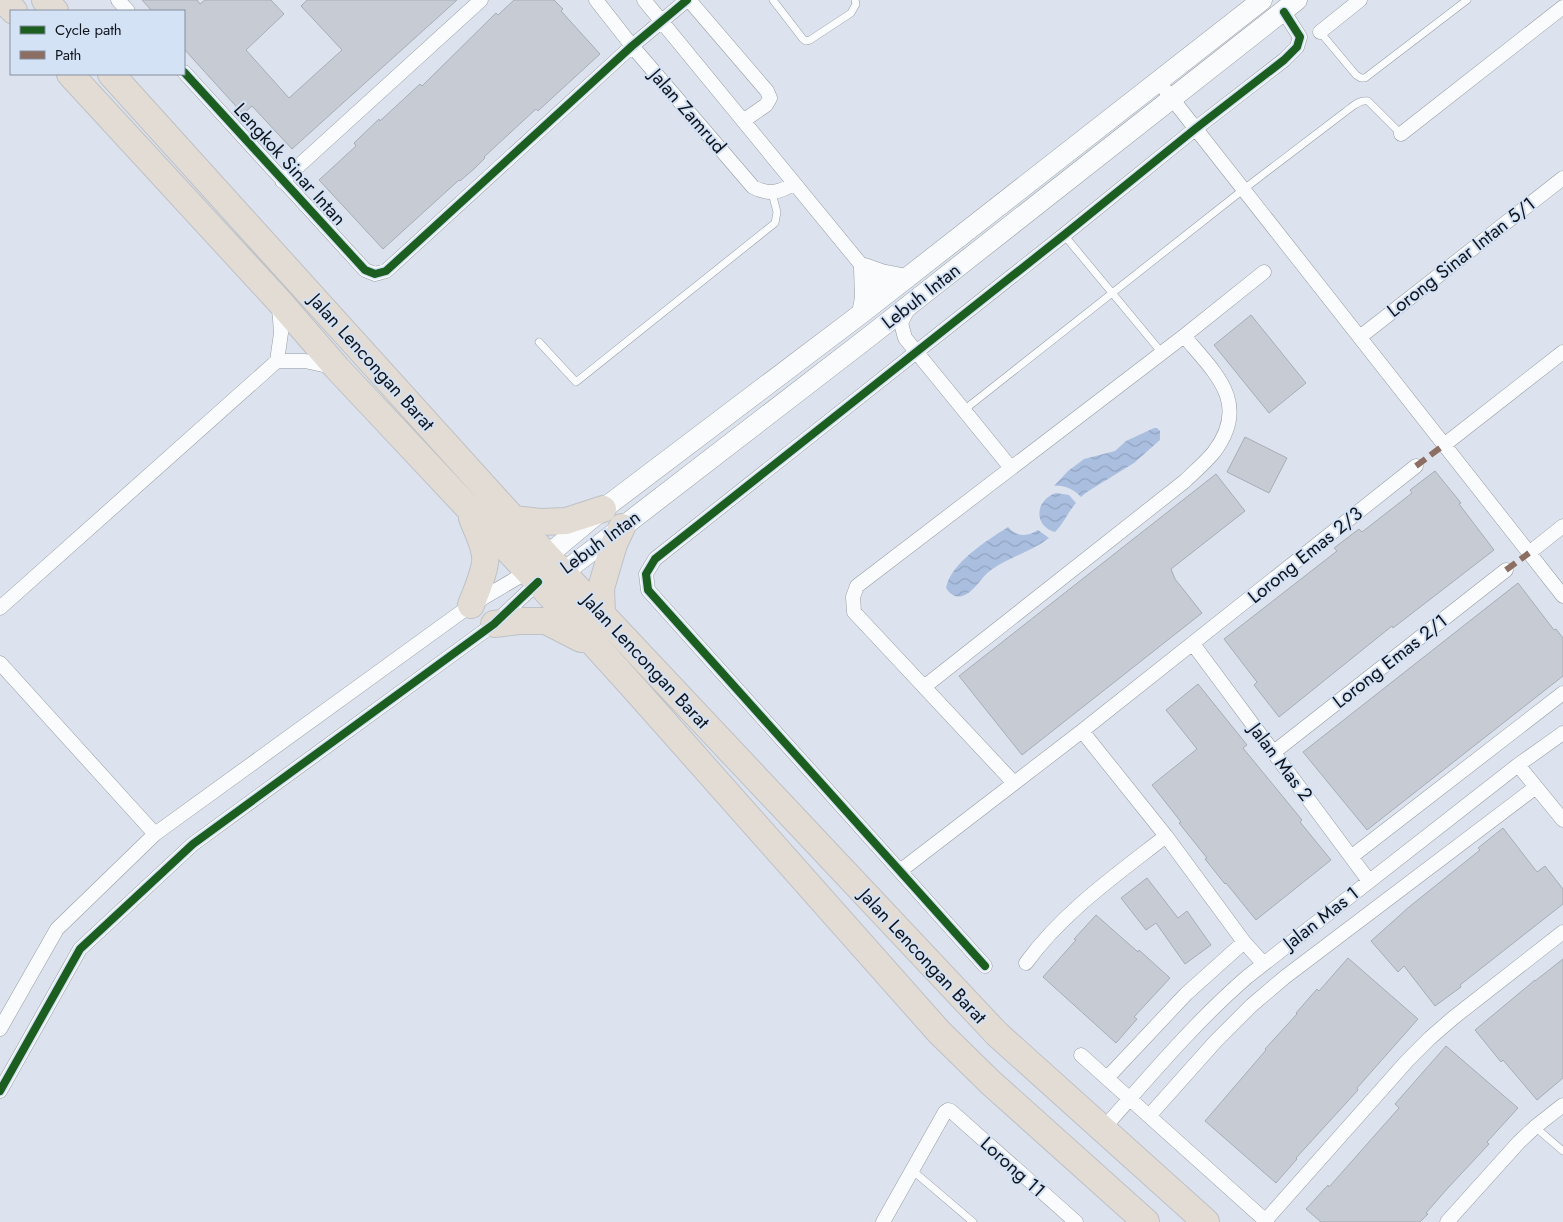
<svg xmlns="http://www.w3.org/2000/svg" width="1563" height="1222" viewBox="0 0 1563 1222" font-family="Jost,sans-serif">
<style>
.water{fill:url(#water-waves)}
.building{fill:#c6cbd4;stroke:#a7adb5}
.lines{fill:none;stroke-linecap:round;stroke-linejoin:round}
.lane-casing{stroke:#969ca4;stroke-width:8}
.street-casing{stroke:#969ca4;stroke-width:15}
.secondary-casing{stroke:#969ca4;stroke-width:21}
.highway-casing{stroke:#bec1c6;stroke-width:28}
.lane{stroke:#fafbfc;stroke-width:7}
.street{stroke:#fafbfc;stroke-width:14}
.secondary{stroke:#fafbfc;stroke-width:20}
.highway{stroke:#e2dcd4;stroke-width:26}
.quiet{stroke:#8d6e63;stroke-width:6;stroke-dasharray:12 6;stroke-linecap:butt}
.cycleway-casing{stroke:#d4e2f6;stroke-width:11}
.cycleway{stroke:#1b5e20;stroke-width:8}
.labels{text-anchor:middle;dominant-baseline:central;stroke-width:4;stroke-linejoin:round;paint-order:stroke}
.street-label{font-size:19px;fill:#0f131a;stroke:#d4e2f6}
</style>
<defs>
<pattern id="water-waves" width="16" height="10" patternUnits="userSpaceOnUse" patternTransform="scale(1.25)"><rect width="16" height="10" fill="#aabfe0"/><path d="M0 5q4-4 8 0t8 0" fill="none" stroke="#91a3c0"/></pattern>
</defs>
<rect width="100%" height="100%" fill="#dce3ee"/>
<path class="water" d="M1154,428H1157L1160,431V440L1134,463L1087,492L1081,497C1073,489 1065,485 1054,486L1068,471L1084,459L1115,451L1126,441Z
M1056,493L1069,495L1076,503C1068,512 1064,523 1055,532C1033,526 1035,500 1056,493Z
M1008,527C1017,537 1027,537 1038,530L1049,538C1031,552 1009,557 991,570C981,577 974,593 962,596C955,598 950,594 946,588C951,562 987,541 1008,527Z"/>
<path class="building" d="M142,0H197L200,4L205,0H271L284,14L246,50L289,98L342,50L301,6L307,0H457L292,149L252,106L243,114L184,49V11H152Z
M514,0H554L563,9L561,11L600,54L538,111L536,109L484,157L485,158L475,168L460,181L459,180L383,249L319,180L356,146L354,143L379,119L380,121L420,84L422,86L496,13L498,15Z
M1251,315L1306,383L1269,413L1214,345Z
M1245,437L1287,458L1269,493L1227,472Z
M1435,471L1461,503L1459,504L1494,550L1393,628L1392,626L1279,717L1254,685L1257,682L1224,639L1337,551L1334,548L1359,529L1362,532L1412,493L1410,490Z
M1216,474L1245,511L1171,569L1175,579L1202,613L1022,755L959,676Z
M1518,583L1554,630L1556,629L1563,638V676L1367,830L1303,752Z
M1198,684L1247,745L1243,748L1302,820L1300,822L1331,860L1256,920L1226,883L1225,884L1205,859L1207,858L1179,823L1181,822L1152,785L1197,749L1166,710Z
M1503,828L1537,872L1545,866L1563,889V904L1460,985L1461,987L1435,1006L1404,966L1398,972L1371,941L1409,907L1480,850L1478,848Z
M1147,878L1178,918L1187,911L1211,945L1185,964L1156,923L1146,930L1121,898Z
M1096,915L1138,952L1139,950L1170,978L1134,1017L1137,1019L1116,1043L1043,977L1076,940L1074,939Z
M1348,958L1418,1019L1357,1088L1358,1090L1296,1158L1297,1159L1276,1183L1205,1121L1266,1050L1265,1049L1297,1014L1296,1013L1317,989L1319,991Z
M1563,959V1078L1537,1100L1503,1060L1501,1062L1475,1030L1535,980V981Z
M1446,1046L1518,1108L1487,1142L1489,1144L1447,1189L1426,1213L1428,1214L1420,1222H1321L1306,1209L1328,1185L1329,1187L1399,1108L1395,1104Z"/>
<g class="lines">
<g class="lane-casing">
<path id="lane" d="M773,0L803,39L806,41L810,40L851,13L856,4L855,0
M1320,32L1356,75L1361,78H1365L1467,0
M1064,235L1162,353
M539,342L576,382L775,223L777,212L772,193
M964,410L1244,189L1345,112C1352,107 1360,99 1368,101L1401,134
M1535,1127L1563,1151
M912,1170L973,1222"/>
</g>
<g class="street-casing">
<path id="street" d="M118,0L128,11
M596,0L632,46L753,187C768,195 780,193 794,183
M644,0L886,295
M689,0L767,91L770,98L766,105L743,121
M1320,32L1360,0
M184,72L365,270L375,274L386,271L632,46L687,0
M1159,82L1563,596
M1401,134L1563,7
M282,181L481,0
M909,307L901,323L905,338L1011,468
M1360,337L1563,178
M277,361L281,333L279,305
M1444,445L1563,352
M1529,553L1563,526
M0,608L277,361H305L332,367
M1193,644L1369,881
M0,663L155,834
M924,687L1185,481C1194,472 1206,462 1214,452C1251,403 1215,373 1184,336
M1082,731L1166,836L1244,942L1263,963
M1274,752L1506,570
M1518,765L1563,820
M1014,783L854,612L853,597L857,586L1184,336L1264,272
M1351,857L1563,693
M900,871L1082,731L1416,466
M1026,963C1063,912 1116,875 1166,836
M985,966L648,590L646,574L655,559L1064,235L1195,129L1284,60L1297,47L1300,37L1284,12
M0,1029L57,929L155,834L471,605L527,572
M1081,1055L1267,1222
M1107,1078L1186,994L1244,942
M0,1091L80,949L193,844L494,624L538,582
M1149,1116L1215,1042L1252,1005L1285,977L1536,787
M1103,1129C1149,1077 1194,1023 1247,977L1518,765L1563,733
M1265,1221L1407,1061L1430,1038L1453,1018L1563,932
M883,1222L945,1112L948,1110L951,1111L1076,1222
M1447,1222L1519,1142L1535,1127L1563,1105"/>
</g>
<g class="secondary-casing">
<path id="secondary" d="M862,313L865,298L864,268L881,274L906,279
M537,564L603,509L862,313L1262,0
M550,578L564,572L870,336L1297,0"/>
</g>
<g class="highway-casing">
<path id="highway" d="M3,0L14,11
M45,0L55,11
M70,74L279,301L337,368L538,582L634,688L939,1032L990,1082L1146,1222
M111,74L547,556L997,1034L1206,1222
M514,519L540,522L566,521L603,509
M471,605C476,592 483,577 485,563C487,548 477,532 472,518
M602,614L601,588L614,544L622,527
M494,624L519,621H546L581,639"/>
</g>
<use href="#lane" class="lane"/>
<use href="#street" class="street"/>
<use href="#secondary" class="secondary"/>
<use href="#highway" class="highway"/>
<path class="quiet" d="M1416,466L1444,445
M1506,570L1529,553"/>
<g class="cycleway-casing">
<path id="cycleway" d="M184,72L365,270L375,274L386,271L632,46L687,0
M985,966L648,590L646,574L655,559L1064,235L1195,129L1284,60L1297,47L1300,37L1284,12
M0,1091L80,949L193,844L494,624L538,582"/>
</g>
<use href="#cycleway" class="cycleway"/>
</g>
<g class="labels">
<g class="street-label">
<text transform="translate(688 111) rotate(49)">Jalan Zamrud</text>
<text transform="translate(290 164) rotate(48)">Lengkok Sinar Intan</text>
<text transform="translate(1461 257) rotate(-38)">Lorong Sinar Intan 5/1</text>
<text transform="translate(921 296) rotate(-38)">Lebuh Intan</text>
<text transform="translate(372 362) rotate(48)">Jalan Lencongan Barat</text>
<text transform="translate(600 542) rotate(-36)">Lebuh Intan</text>
<text transform="translate(1305 555) rotate(-39)">Lorong Emas 2/3</text>
<text transform="translate(646 661) rotate(47)">Jalan Lencongan Barat</text>
<text transform="translate(1390 661) rotate(-38)">Lorong Emas 2/1</text>
<text transform="translate(1281 762) rotate(53)">Jalan Mas 2</text>
<text transform="translate(1321 918) rotate(-38)">Jalan Mas 1</text>
<text transform="translate(923 956) rotate(47)">Jalan Lencongan Barat</text>
<text transform="translate(1013 1167) rotate(42)">Lorong 11</text>
</g>
</g>
<rect x="10" y="10" width="175" height="65" fill="#d4e2f6" stroke="#858f9e"/>
<rect x="20" y="26" width="25" height="8" fill="#1b5e20" stroke="#858f9e"/>
<text x="55" y="35" font-size="15" fill="#0f131a">Cycle path</text>
<rect x="20" y="51" width="25" height="8" fill="#8d6e63" stroke="#858f9e"/>
<text x="55" y="60" font-size="15" fill="#0f131a">Path</text>
</svg>
